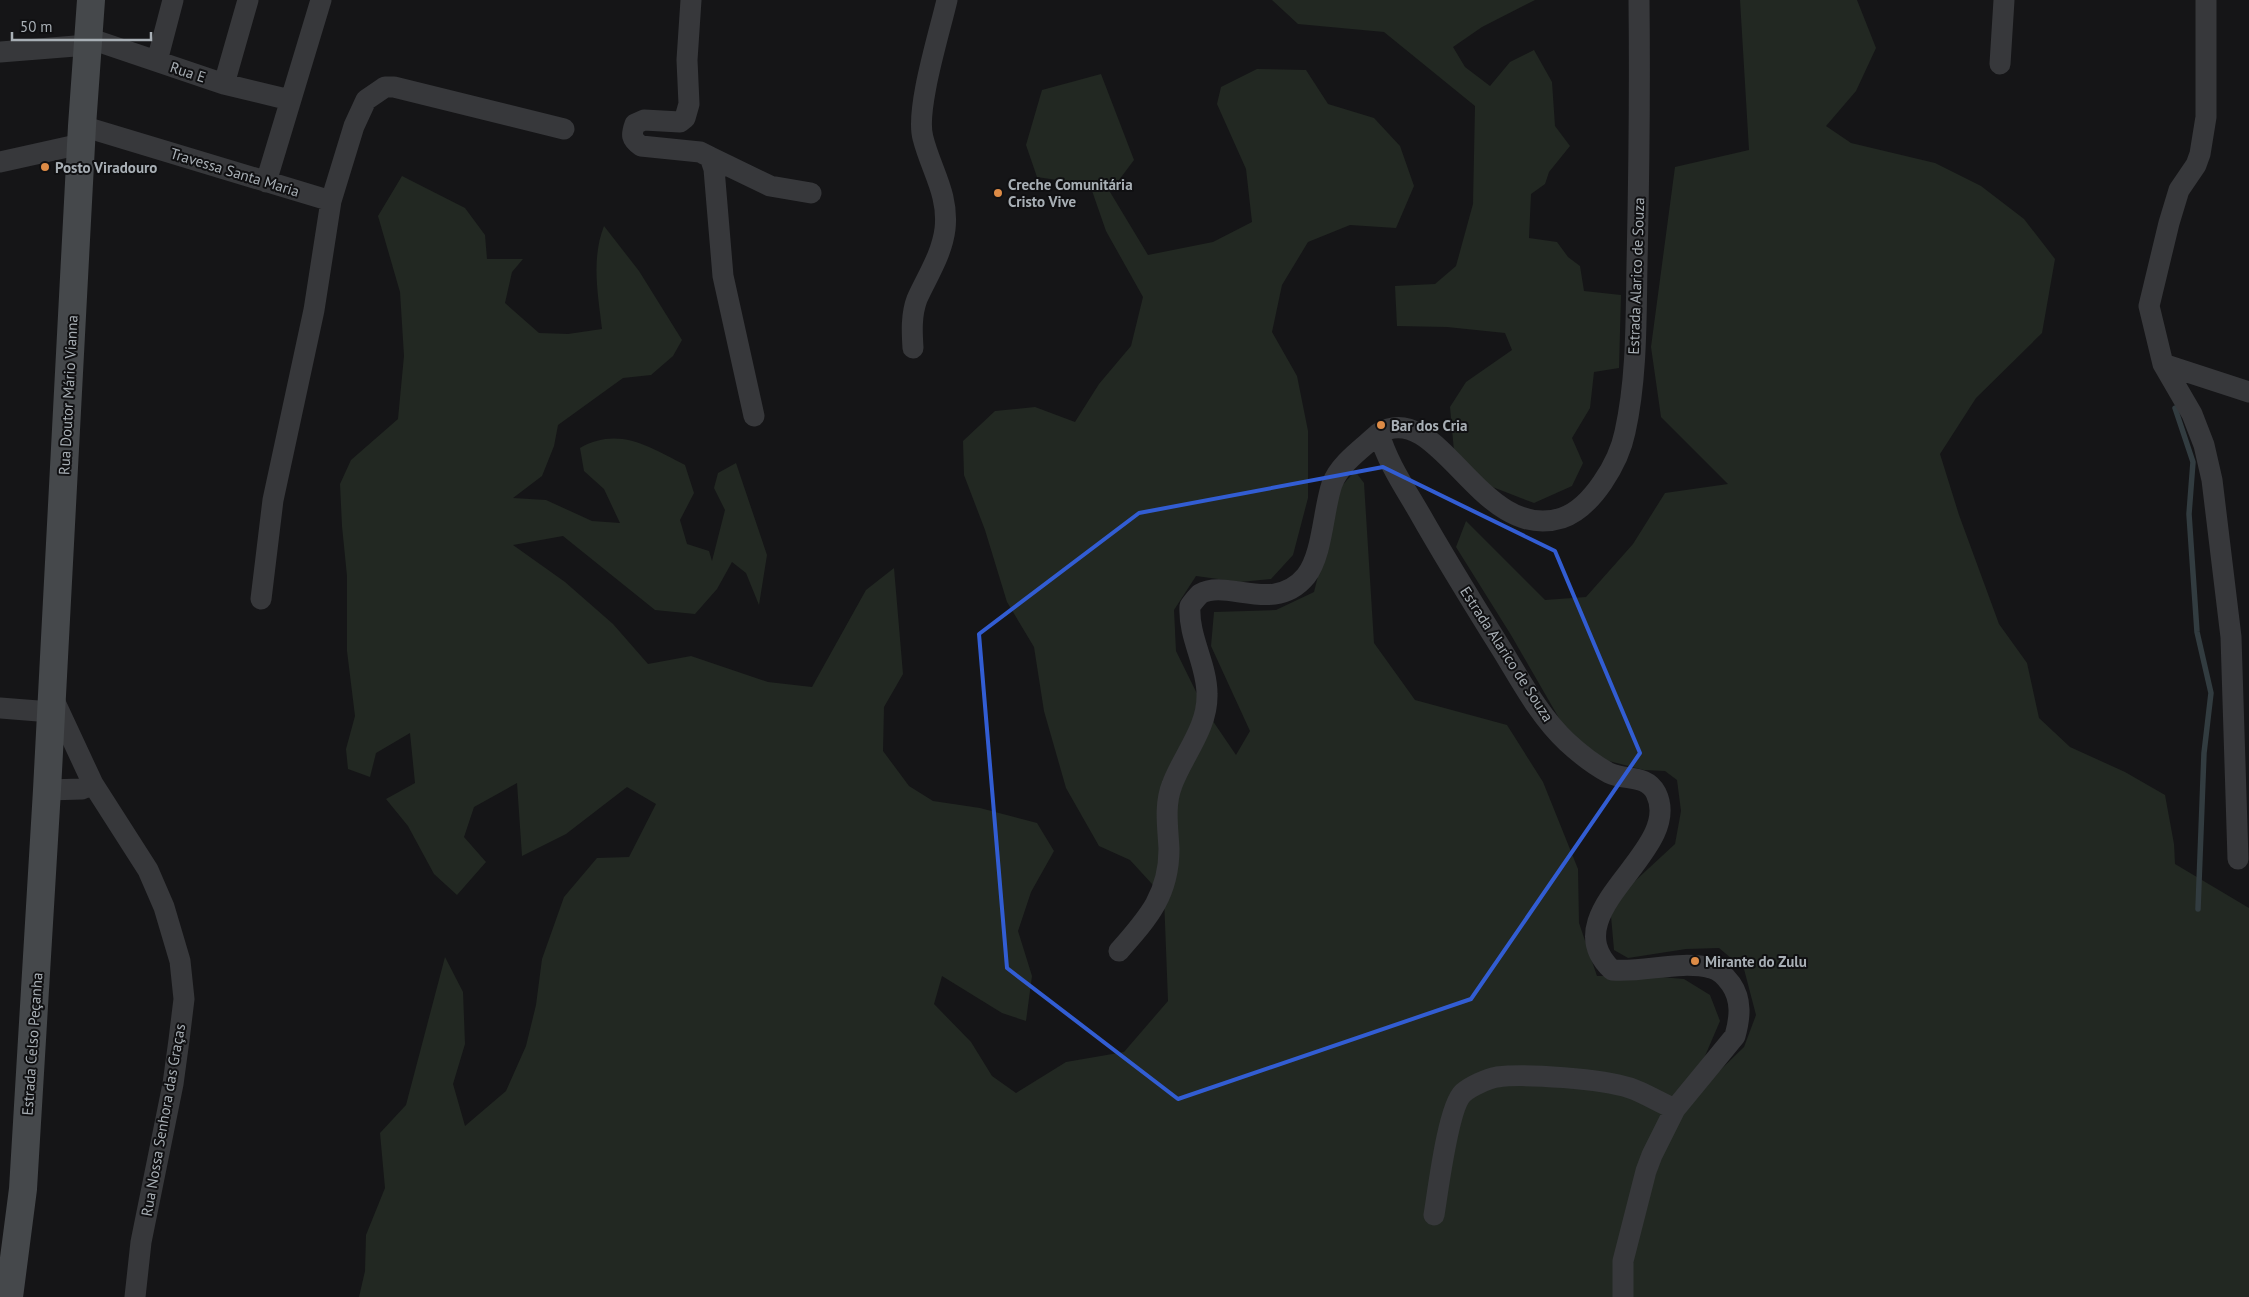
<svg xmlns="http://www.w3.org/2000/svg" width="2249" height="1297" viewBox="0 0 2249 1297" font-family="'PT Sans',sans-serif">
<style>
.green{fill:#222822}
.lines{fill:none;stroke-linecap:round;stroke-linejoin:round}
.stream{stroke:#323c40;stroke-width:5.5}
.minor{stroke:#37383b;stroke-width:21}
.secondary{stroke:#45484b;stroke-width:28}
.marked{fill:none;stroke:#325dd3;stroke-width:4;stroke-linejoin:round}
.poi-dot{fill:#dd8b46;stroke:#101012;stroke-width:2}
.labels{text-anchor:middle;dominant-baseline:central;stroke-width:4;stroke-linejoin:round;paint-order:stroke}
.street-label{font-size:15px;fill:#a8afb5;stroke:#101012}
.poi-label{font-size:15px;font-weight:bold;fill:#a8afb5;stroke:#101012;text-anchor:start}
</style>
<rect width="100%" height="100%" fill="#151517"/>
<path class="green" d="M1272,0H1535L1482,27L1453,47L1465,67L1490,86L1510,62L1534,50L1552,82L1555,126L1570,146L1549,172L1545,184L1531,194L1529,238L1557,242L1568,257L1580,266L1584,291L1621,295L1619,368L1594,372L1590,408L1572,438L1583,463L1572,486L1534,503L1490,486L1454,451L1450,407L1466,382L1512,350L1505,333L1447,327L1397,326L1395,286L1435,284L1456,266L1473,204L1475,106L1384,32L1298,24Z
M1740,0H1857L1876,48L1856,91L1826,126L1851,143L1935,163L1981,186L2024,219L2055,259L2042,333L1976,398L1940,454L1959,515L1999,624L2027,663L2039,718L2070,747L2125,772L2165,795L2174,844L2175,864L2249,908V1297H1627L1626,1261L1677,1112L1744,1047L1756,1015L1744,969L1719,948L1686,949L1628,958L1614,950L1611,916L1622,893L1675,844L1681,811L1677,780L1665,771L1644,770L1601,759L1567,732L1511,635L1456,547L1466,521L1545,600L1586,597L1633,544L1665,493L1728,484L1661,417L1651,347L1675,167L1749,150Z
M1257,69L1306,70L1328,104L1374,118L1400,146L1414,186L1396,228L1350,225L1308,242L1282,285L1272,332L1297,376L1308,431V498L1293,555L1271,579L1240,582L1196,576L1174,610L1176,651L1204,708L1236,755L1250,731L1211,646L1214,612L1276,610L1314,592L1340,488L1355,471L1364,483L1374,643L1415,700L1507,725L1543,782L1578,869L1579,923L1597,976H1649L1684,979L1710,995L1720,1021L1705,1056L1672,1108L1619,1297H359L365,1271L366,1235L385,1188L380,1133L406,1105L445,957L463,992L465,1044L453,1084L465,1126L506,1091L526,1046L536,1005L542,959L564,897L597,858L629,857L656,804L627,787L566,834L522,856L517,783L474,807L464,837L486,862L457,895L434,874L408,826L386,799L415,783L410,733L376,753L370,777L348,769L346,749L355,716L347,651V576L342,526L340,484L351,460L398,419L404,356L400,292L378,216L402,176L465,208L485,235L487,259H523L512,272L505,303L539,333L568,334L602,329C598,295 591,259 604,226L639,271L682,340L673,356L651,375L623,378L558,425L554,446L542,476L513,498L546,500L592,521L620,523L604,489L584,471L580,448C619,426 649,447 685,465L694,493L680,520L687,544L709,551L712,561L725,510L714,488L718,473L736,463L767,555L759,605L746,573L732,562L717,589L695,614L655,610L563,536L513,545L565,582L613,624L648,664L691,656L768,682L812,687L866,590L894,568L903,674L884,707L883,751L909,786L933,801L980,808L1037,823L1054,851L1031,892L1018,931L1032,976L1026,1021L1002,1013L942,976L934,1004L971,1042L992,1076L1016,1093L1066,1062L1124,1052L1168,1001L1164,897L1130,860L1099,846L1066,788L1044,711L1034,647L1007,602L985,530L964,475L963,441L995,411L1035,407L1075,422L1099,384L1131,346L1143,297L1106,231L1090,185L1037,177L1026,145L1042,90L1101,74L1134,160L1110,192L1148,255L1213,242L1252,222L1246,169L1217,104L1221,87Z"/>
<g class="lines">
<path class="stream" d="M2175,408L2193,462L2189,514L2197,632L2211,693L2204,753L2198,909"/>
<path class="minor" d="M691,0L687,60L689,104L685,118L680,122L644,120L635,124C631,135 631,139 641,146L700,152L710,157L714,169L723,276L754,416
M2206,0V117L2200,154L2196,165L2179,190L2169,223L2149,306L2163,364L2192,414L2204,445L2212,480L2231,637L2238,859
M88,38L224,84L290,100
M0,52L88,45
M157,61L173,0
M2000,64L2004,0
M224,84L248,0
M82,126L331,201
M710,157L770,186L811,193
M0,162L81,144
M266,182L321,0
M913,348C912,332 911,315 917,299C927,277 942,254 945,229C949,194 931,170 923,138C915,110 940,31 947,0
M2163,364L2249,392
M261,599L273,500L314,310L331,201L354,126L366,100L385,87H394L564,129
M52,696L93,784L148,870L164,907L180,961L184,999L179,1040L173,1084L141,1242L135,1297
M0,708L51,712
M47,790L82,789L93,784
M1119,951C1148,918 1169,895 1169,849C1168,828 1164,805 1172,785C1183,755 1208,728 1207,694C1207,664 1188,637 1190,606C1193,602 1197,597 1200,594C1227,578 1274,615 1306,576C1323,554 1323,510 1332,484C1340,463 1363,448 1379,433
M1434,1215C1438,1191 1448,1107 1463,1093C1471,1086 1487,1079 1497,1077C1526,1073 1602,1079 1630,1088C1645,1093 1660,1103 1675,1109
M1623,1297V1261L1646,1171L1652,1155L1675,1109L1735,1036C1740,1018 1742,1000 1731,984C1726,977 1720,970 1711,968C1679,960 1644,973 1612,970C1550,911 1685,852 1656,793C1646,774 1626,781 1609,773C1594,765 1580,754 1567,742C1540,717 1521,681 1502,650C1474,605 1446,560 1420,514C1405,488 1387,462 1379,433C1440,398 1480,544 1562,518C1592,508 1619,462 1625,432C1637,378 1636,319 1637,264C1639,176 1640,88 1639,0"/>
<path class="secondary" d="M9,1297L23,1189L47,790L82,126L91,0"/>
</g>
<path class="marked" d="M1383,467L1555,551L1640,753L1471,999L1178,1099L1007,968L979,634L1139,513Z"/>
<g class="poi-dot">
<circle cx="45" cy="167" r="5"/>
<circle cx="998" cy="193" r="5"/>
<circle cx="1381" cy="425" r="5"/>
<circle cx="1695" cy="961" r="5"/>
</g>
<g class="labels">
<g class="street-label">
<text transform="translate(188 72) rotate(18)">Rua E</text>
<text transform="translate(235 172) rotate(17)">Travessa Santa Maria</text>
<text transform="translate(1636 276) rotate(-88)">Estrada Alarico de Souza</text>
<text transform="translate(68 395) rotate(-87)">Rua Doutor Mário Vianna</text>
<text transform="translate(1507 654) rotate(57)">Estrada Alarico de Souza</text>
<text transform="translate(32 1044) rotate(-86)">Estrada Celso Peçanha</text>
<text transform="translate(163 1120) rotate(-80)">Rua Nossa Senhora das Graças</text>
</g>
<g class="poi-label">
<text x="55" y="167">Posto Viradouro</text>
<text x="1008" y="184">Creche Comunitária<tspan x="1008" dy="17">Cristo Vive</tspan></text>
<text x="1391" y="425">Bar dos Cria</text>
<text x="1705" y="961">Mirante do Zulu</text>
</g>
</g>
<path d="M12 32v8h139v-8" fill="none" stroke="#a8afb5" stroke-width="2.5"/>
<text x="20" y="32" font-size="15" fill="#a8afb5" stroke="#101012" stroke-width="4" paint-order="stroke">50 m</text>
</svg>
